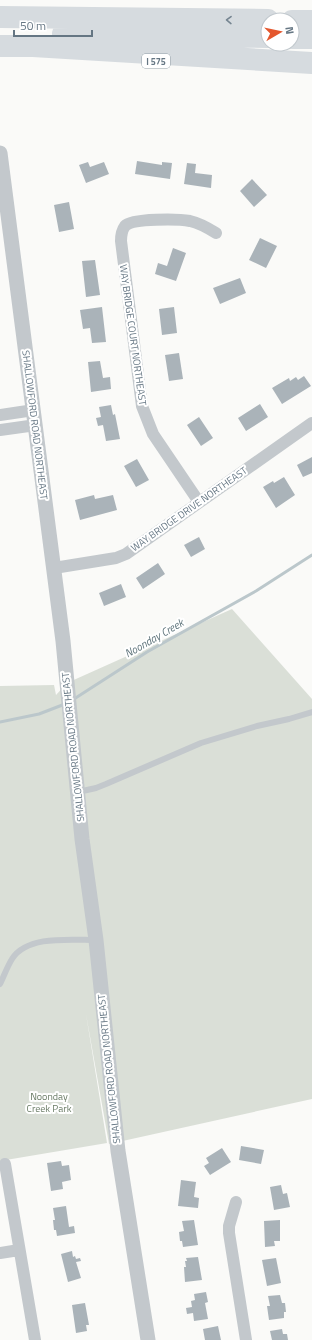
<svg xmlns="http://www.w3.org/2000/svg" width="312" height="1340" viewBox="0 0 312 1340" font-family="'Titillium Web',sans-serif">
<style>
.green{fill:#dadfd7}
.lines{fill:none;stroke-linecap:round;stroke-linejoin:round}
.stream{stroke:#bbc7cb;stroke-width:3}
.building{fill:#aab3b9}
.service{stroke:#c3c8cc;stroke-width:6}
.minor{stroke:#c3c8cc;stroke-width:12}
.tertiary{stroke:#c3c8cc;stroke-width:15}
.motorway{stroke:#d6dbdf;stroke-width:22}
.oneway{stroke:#768591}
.labels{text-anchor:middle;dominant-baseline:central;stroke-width:4;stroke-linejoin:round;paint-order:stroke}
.shield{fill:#fff;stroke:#939fa8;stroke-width:1}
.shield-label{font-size:9px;font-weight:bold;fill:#657683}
.street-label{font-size:10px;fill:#657683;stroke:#fff}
.park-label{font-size:10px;fill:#687a64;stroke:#fff}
.water-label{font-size:11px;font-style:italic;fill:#60757c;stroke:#fff}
</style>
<rect width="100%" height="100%" fill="#fafaf8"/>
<path class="green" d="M232,609L312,699V1099L109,1144L86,1014L107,1143L0,1161V686L54,685L56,695L67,683Z"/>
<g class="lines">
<path class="stream" d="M74,699L147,652L256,591L312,555
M0,722L39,714L65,704"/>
</g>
<path class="building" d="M137,161L162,165V162L172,163L170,179L135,174Z
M88,162L90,167L104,162L109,174L86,183L79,165Z
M187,163L196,164L195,173L212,175L211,188L184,184Z
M252,179L267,195L254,207L240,191Z
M69,202L74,229L59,232L54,205Z
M260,238L277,246L266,268L249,260Z
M173,248L186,253L176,281L155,274L158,263L167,266Z
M95,260L100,295L86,297L82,261Z
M240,278L246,293L220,304L213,288Z
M102,307L106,342L92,343L90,328L83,329L80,310Z
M174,307L177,333L162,335L159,309Z
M179,353L183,379L169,381L165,355Z
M100,361L103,378L110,377L111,389L91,392L88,362Z
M304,376L311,386L282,404L272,388L289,378L290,381L296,377L298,380Z
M260,404L268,417L246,431L238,418Z
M111,405L113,415L115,414L120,439L106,441L103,425L98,426L96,418L101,417L99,407Z
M199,417L213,438L201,446L187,425Z
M312,457V473L303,477L297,465Z
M137,459L149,480L136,487L124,466Z
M284,477L295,495L276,508L263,487L273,481L274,483Z
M94,495L95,499L113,495L117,510L80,520L75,500Z
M199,537L205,549L191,557L184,545Z
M158,563L165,574L143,589L136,578Z
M121,584L126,597L104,606L99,593Z
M241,1146L264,1150L261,1164L239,1160Z
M222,1148L231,1162L210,1175L204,1166L209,1163L206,1158Z
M61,1161L62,1166L69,1165L71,1180L62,1182L63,1189L51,1191L47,1163Z
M181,1180L196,1182L194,1197L199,1198L198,1208L178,1206Z
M281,1185L283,1194L287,1193L290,1207L274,1210L270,1187Z
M66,1206L69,1227L74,1226L75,1233L57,1236L56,1230H54L53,1220H55L53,1208Z
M194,1220L198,1245L183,1247L182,1241H180L179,1232L184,1231L182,1221Z
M280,1220V1241H274L275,1246L265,1247L264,1221Z
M72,1251L73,1257L75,1256L76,1259L80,1258L81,1261L76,1262L81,1278L68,1282L61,1254Z
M198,1257L202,1280L185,1282L184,1267H186L185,1261H187L186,1258Z
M276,1258L281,1283L267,1286L262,1260Z
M206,1292L208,1302L205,1303L208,1319L194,1321L193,1313L187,1314L186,1308L192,1307L191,1301L195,1300L194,1294Z
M280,1295L282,1303H285L286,1312H284V1318L269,1320L267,1306H270L268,1296Z
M85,1303L89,1325H86L87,1331L76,1333L72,1305Z
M218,1326L221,1340H205L203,1329Z
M282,1329L283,1334H287L288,1340H272L270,1331Z"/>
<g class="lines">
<path class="service" d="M78,792L96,788L106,784L201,743L257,726L289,719L312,712
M0,984C4,976 7,967 12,959C27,935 70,940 96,940"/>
<path class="minor" d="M0,415L34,410
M0,430L36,425
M199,502L153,434L142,406L121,241C121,236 122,230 125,226C132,218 179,219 190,221C199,223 208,228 216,233
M54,568L116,558L126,554L312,423
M5,1164L35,1340
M236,1202L229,1226V1233L246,1340
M0,1253L19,1250"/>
<path class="tertiary" d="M0,153L63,641L82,839L96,940L118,1151L148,1340"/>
<path class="motorway" d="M0,17L268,20
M292,21H312
M63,34L268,37
M292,38H312
M0,46H33L312,63"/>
</g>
<defs><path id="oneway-chevron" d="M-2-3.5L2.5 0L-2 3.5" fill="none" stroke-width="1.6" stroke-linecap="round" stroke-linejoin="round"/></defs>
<use class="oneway" href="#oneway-chevron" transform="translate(229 20) rotate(-179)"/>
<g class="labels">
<rect class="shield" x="142" y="54" width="28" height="14" rx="3"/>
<g class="shield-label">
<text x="156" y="61">I 575</text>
</g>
<g class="street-label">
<text transform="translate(133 335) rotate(82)">WAY BRIDGE COURT NORTHEAST</text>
<text transform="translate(35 425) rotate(83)">SHALLOWFORD ROAD NORTHEAST</text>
<text transform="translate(189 509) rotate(-35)">WAY BRIDGE DRIVE NORTHEAST</text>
<text transform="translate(73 747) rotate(-96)">SHALLOWFORD ROAD NORTHEAST</text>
<text transform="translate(109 1069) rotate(-96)">SHALLOWFORD ROAD NORTHEAST</text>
</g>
<g class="park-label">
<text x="49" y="1096">Noonday<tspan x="49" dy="12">Creek Park</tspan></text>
</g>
<g class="water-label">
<text transform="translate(154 638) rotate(-30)">Noonday Creek</text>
</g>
</g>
<g transform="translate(280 32) rotate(81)"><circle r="19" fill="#ffffff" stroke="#c1c8cd"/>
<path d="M0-3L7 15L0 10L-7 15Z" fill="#e4572e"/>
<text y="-6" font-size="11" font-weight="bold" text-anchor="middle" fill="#657683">N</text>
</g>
<path d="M14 30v6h78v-6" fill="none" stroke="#657683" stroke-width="2"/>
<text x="20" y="30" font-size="12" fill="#657683" stroke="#ffffff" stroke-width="3" paint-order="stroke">50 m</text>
</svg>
